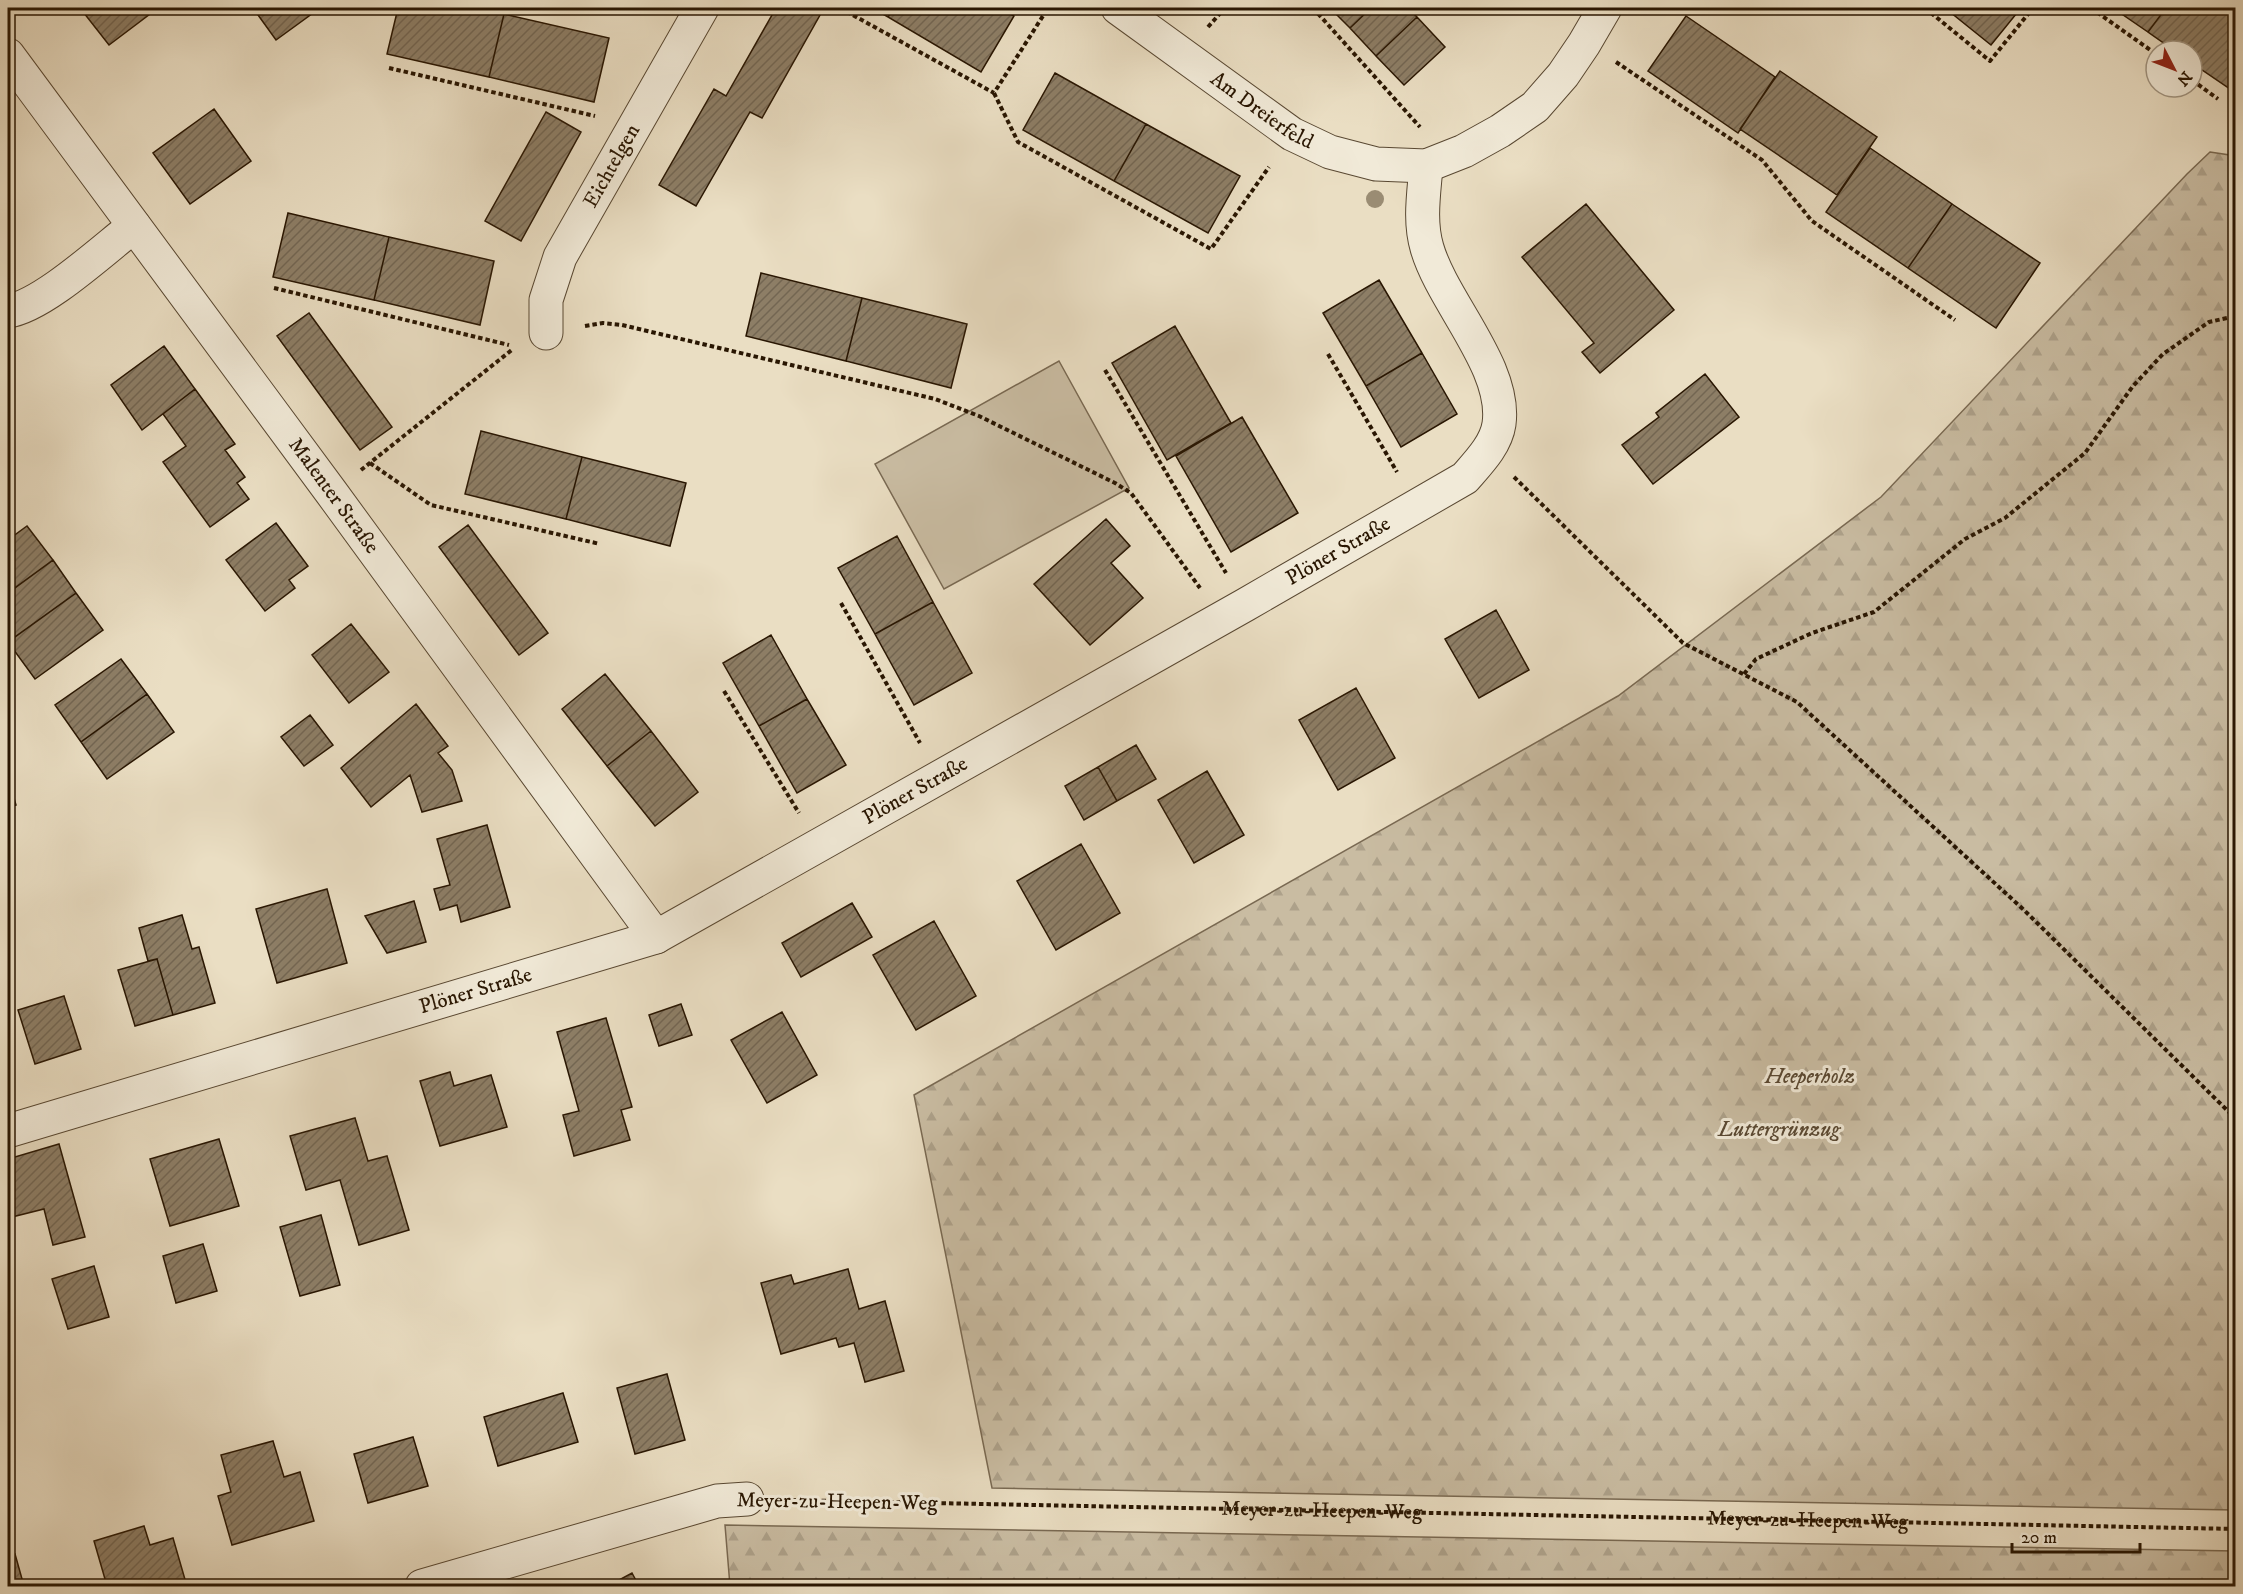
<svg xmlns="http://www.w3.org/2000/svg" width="2243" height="1594" viewBox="0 0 2243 1594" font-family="'IM FELL DW Pica',serif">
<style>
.green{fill:#c9bca2;stroke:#796952;stroke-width:1.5}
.forest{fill:url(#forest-firs);stroke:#796952;stroke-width:1.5}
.building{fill:url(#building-hatch);stroke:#291602;stroke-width:1.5}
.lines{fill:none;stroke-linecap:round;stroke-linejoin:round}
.minor-casing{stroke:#594832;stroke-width:35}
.path{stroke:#291602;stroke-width:4;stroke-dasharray:4.5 3;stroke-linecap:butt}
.minor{stroke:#f1ead8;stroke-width:33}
.tree{fill:#9a8c73}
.labels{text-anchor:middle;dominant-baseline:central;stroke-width:6;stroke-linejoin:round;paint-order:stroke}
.street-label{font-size:21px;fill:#291602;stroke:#f1ead8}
.park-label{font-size:21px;font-style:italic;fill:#594832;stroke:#f1ead8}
</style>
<defs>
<pattern id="forest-firs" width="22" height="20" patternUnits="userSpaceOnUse" patternTransform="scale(1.5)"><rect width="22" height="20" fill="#c9bca2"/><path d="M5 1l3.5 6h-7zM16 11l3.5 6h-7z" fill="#ada18a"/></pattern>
<pattern id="building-hatch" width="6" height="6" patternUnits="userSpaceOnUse" patternTransform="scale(1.5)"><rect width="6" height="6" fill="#8d7e66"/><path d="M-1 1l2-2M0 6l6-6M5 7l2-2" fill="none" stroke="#736652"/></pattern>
</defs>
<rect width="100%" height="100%" fill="#eadec3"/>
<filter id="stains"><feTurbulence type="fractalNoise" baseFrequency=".00333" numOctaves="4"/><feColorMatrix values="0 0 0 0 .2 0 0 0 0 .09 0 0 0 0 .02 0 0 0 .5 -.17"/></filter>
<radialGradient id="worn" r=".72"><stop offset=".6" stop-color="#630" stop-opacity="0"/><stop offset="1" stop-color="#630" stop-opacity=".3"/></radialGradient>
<path class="green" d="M1059,361L1129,488L944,589L875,464Z"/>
<path class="forest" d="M2210,152L2236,156L2235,1510L992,1488L914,1095L1618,696L1881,497L2187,174Z
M725,1525L2235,1551L2236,1586H730Z"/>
<path class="building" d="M80,8H158L109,45Z
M253,8H320L276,40Z
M398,8H475L504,14L489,77L387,54Z
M776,8H824L762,118L750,112L696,206L659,185L714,89L726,96Z
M872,8H894L888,17Z
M894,8H1000L1014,16L981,72L888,17Z
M1330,8H1371L1350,28Z
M1371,8H1408L1417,17L1376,56L1350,28Z
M1945,8H2021L1991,45Z
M2113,8H2166L2148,32Z
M2166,8H2231L2236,10V93L2192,63V51H2175L2148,32Z
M504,14L609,38L594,102L489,77Z
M1686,16L1775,77L1738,133L1648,71Z
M1417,17L1445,47L1404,85L1376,56Z
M1780,71L1877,137L1837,195L1740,129Z
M1055,73L1146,124L1114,181L1023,130Z
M214,109L251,161L190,204L153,153Z
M546,112L581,132L521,241L485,221Z
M1146,124L1240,176L1208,233L1114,181Z
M1870,148L1952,204L1908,268L1826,212Z
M1586,204L1674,310L1600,373L1582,352L1594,343L1522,257Z
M1952,204L2040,263L1996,328L1908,268Z
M288,213L389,237L374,300L273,277Z
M389,237L494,261L480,325L374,300Z
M761,273L862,298L846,361L746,336Z
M1379,280L1422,353L1366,386L1323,313Z
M862,298L967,324L951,388L846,361Z
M309,313L392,427L360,450L277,336Z
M1175,326L1231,423L1167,460L1112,363Z
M164,346L195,389L142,430L111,385Z
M1422,353L1457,414L1401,447L1366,386Z
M1705,374L1739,417L1653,484L1622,445L1659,417L1656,413Z
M195,389L235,444L225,450L245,477L237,483L249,499L210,527L163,462L186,446L163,414Z
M1242,417L1298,513L1231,552L1176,456Z
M481,431L582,457L566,519L465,494Z
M582,457L686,483L670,546L566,519Z
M1106,519L1130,546L1111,563L1143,598L1090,645L1034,584Z
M276,523L308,566L289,580L295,588L265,611L226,560Z
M468,525L548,633L519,655L439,547Z
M27,526L53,560L8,593V540Z
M897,536L933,602L875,634L838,568Z
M53,560L76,593L8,642V593Z
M76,593L103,630L35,679L8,642Z
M933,602L972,673L914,705L875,634Z
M1496,610L1529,670L1479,698L1445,639Z
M351,624L389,672L349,703L312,655Z
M771,635L807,699L759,726L723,663Z
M121,659L147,694L81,742L55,705Z
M605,674L651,731L607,766L562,709Z
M1356,688L1395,758L1338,790L1299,720Z
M147,694L174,732L107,779L81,742Z
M807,699L846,765L797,793L759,726Z
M416,704L448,746L438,753L452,770L462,801L422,812L410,775L371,807L341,768Z
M310,715L333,745L304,766L281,737Z
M651,731L698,792L655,826L607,766Z
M1136,745L1156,779L1117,801L1098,767Z
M1098,767L1117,801L1084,820L1065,786Z
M1207,771L1244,835L1194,863L1158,800Z
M8,778L16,805L8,808Z
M487,825L510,907L461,922L457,905L440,910L434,889L450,885L437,839Z
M1081,844L1120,913L1056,950L1017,881Z
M327,889L347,963L277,983L256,909Z
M414,901L426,942L387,953L365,916Z
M852,903L872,937L801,977L782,943Z
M182,915L192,949L199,947L215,1003L173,1015L157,959L148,961L139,928Z
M934,921L976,996L916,1030L873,955Z
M157,959L173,1015L135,1026L118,970Z
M64,996L81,1049L35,1064L18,1010Z
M681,1004L692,1035L659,1046L649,1015Z
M782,1012L817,1075L767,1103L731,1040Z
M606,1018L632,1107L621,1110L630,1140L574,1156L563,1115L579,1111L557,1032Z
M450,1072L454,1086L491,1075L507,1127L440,1146L420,1081Z
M355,1118L368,1161L387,1156L409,1230L359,1245L340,1180L306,1190L290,1136Z
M219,1139L239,1206L170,1226L150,1159Z
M59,1144L85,1237L53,1245L44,1209L8,1218V1159Z
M321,1215L340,1285L300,1296L280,1227Z
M203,1244L217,1291L176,1303L163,1256Z
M94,1266L109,1317L68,1329L52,1279Z
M848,1269L859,1309L885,1301L904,1371L865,1382L854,1343L839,1347L836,1338L781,1354L761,1283L791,1275L794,1284Z
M667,1374L685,1440L635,1454L617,1388Z
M563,1393L578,1442L498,1466L484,1417Z
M413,1437L428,1486L368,1503L354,1454Z
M273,1441L284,1477L300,1472L314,1521L232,1545L218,1496L231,1492L221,1455Z
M144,1526L150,1545L173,1538L186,1583L175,1586H107L94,1541Z
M15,1554L24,1586H8V1556Z
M632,1573L639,1586H608Z"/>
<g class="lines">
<g class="minor-casing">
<g id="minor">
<path id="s2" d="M1118,8L1292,134L1330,152L1376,164L1426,166L1464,151L1500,131L1535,107L1563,75L1584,44L1605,8"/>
<path id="s3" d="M8,55L331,492L656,937"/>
<path d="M8,311C43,306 104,249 134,226"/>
<path id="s4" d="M546,333V300L560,257L702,8"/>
<path id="s5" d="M8,1131L656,937L1245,605L1465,478C1478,463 1496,445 1499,424C1507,367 1443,303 1427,248C1419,221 1424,193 1426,166"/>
<path d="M422,1586L717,1501L747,1499"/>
</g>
</g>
<g class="path">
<path d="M840,8L994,93L1048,8"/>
<path d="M1313,8L1420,127"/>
<path d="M1925,8L1990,61L2033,8"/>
<path d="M2091,8L2156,54"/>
<path d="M1224,9L1238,8"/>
<path d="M1208,27L1224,9L1222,8"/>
<path d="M1616,62L1762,160L1812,221L1955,320"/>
<path d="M389,68L595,116"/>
<path d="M2192,80L2218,99"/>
<path d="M994,93L1018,142L1211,249L1269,167"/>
<path d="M274,288L509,345"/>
<path d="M585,326L603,323L622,325L935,399L979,416L1115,483L1131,493L1200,588"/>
<path d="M1328,354L1397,472"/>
<path d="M1105,370L1226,573"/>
<path d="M370,463L431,505L600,544"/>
<path d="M361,470L513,349"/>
<path d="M1514,477L1683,643L1797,702L2024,910L2236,1119"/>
<path d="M841,603L920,743"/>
<path d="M1744,674L1756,659L1812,633L1874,612L1965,539L2005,518L2085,453L2133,386L2163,354L2209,322L2236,316"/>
<path d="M724,691L799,813"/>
<path id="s1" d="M784,1500L2236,1529"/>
</g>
<use href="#minor" class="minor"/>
</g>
<circle class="tree" cx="1375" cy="199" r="9"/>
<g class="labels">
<g class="street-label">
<text stroke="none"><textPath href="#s2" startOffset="177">Am Dreierfeld</textPath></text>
<text stroke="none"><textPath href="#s4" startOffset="183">Eichtelgen</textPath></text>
<text stroke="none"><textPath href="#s3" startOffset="548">Malenter Straße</textPath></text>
<text stroke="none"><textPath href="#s5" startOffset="1460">Plöner Straße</textPath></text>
<text stroke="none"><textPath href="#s5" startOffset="974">Plöner Straße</textPath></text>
<text stroke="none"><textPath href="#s5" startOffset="488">Plöner Straße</textPath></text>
<text transform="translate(837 1502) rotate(1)">Meyer-zu-Heepen-Weg</text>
<text stroke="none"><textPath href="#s1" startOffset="538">Meyer-zu-Heepen-Weg</textPath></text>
<text stroke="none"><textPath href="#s1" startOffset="1024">Meyer-zu-Heepen-Weg</textPath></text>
</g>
<g class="park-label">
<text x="1810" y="1077">Heeperholz</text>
<text x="1779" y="1130">Luttergrünzug</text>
</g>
</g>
<rect width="2243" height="1594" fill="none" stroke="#eadec3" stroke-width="30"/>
<rect x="9" y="9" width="2225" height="1576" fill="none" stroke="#291602" stroke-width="3"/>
<rect x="15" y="15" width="2213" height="1564" fill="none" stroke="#291602" stroke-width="1.5"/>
<g transform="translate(2174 69) rotate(132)"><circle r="28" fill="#f1ead8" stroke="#a19582" stroke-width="1.5"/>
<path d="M0-4.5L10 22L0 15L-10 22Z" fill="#8f2418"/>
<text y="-9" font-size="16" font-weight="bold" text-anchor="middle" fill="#291602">N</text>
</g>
<path d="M2012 1543v9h128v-9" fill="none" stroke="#291602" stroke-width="3"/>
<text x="2021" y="1543" font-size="18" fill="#291602" stroke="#f1ead8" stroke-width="4.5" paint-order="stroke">20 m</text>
<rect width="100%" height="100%" filter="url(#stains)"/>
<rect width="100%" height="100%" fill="url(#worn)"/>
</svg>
